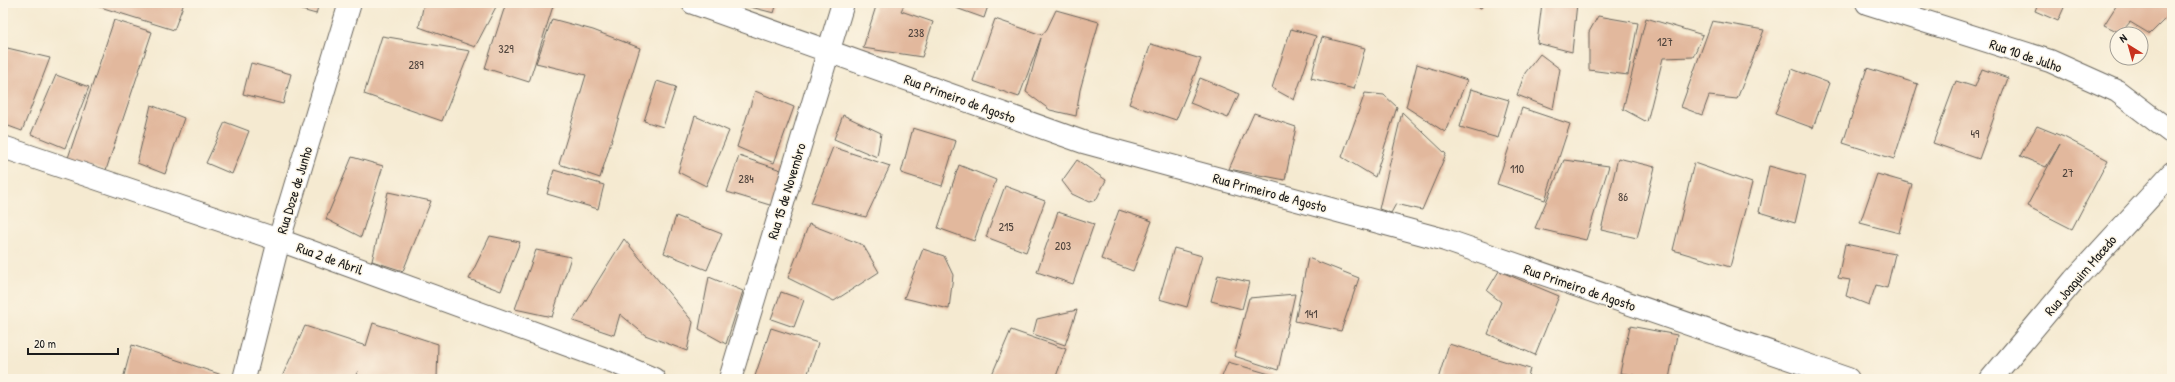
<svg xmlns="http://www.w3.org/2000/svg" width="2175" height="382" viewBox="0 0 2175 382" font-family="'Patrick Hand',sans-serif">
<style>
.building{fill:#e2b89d}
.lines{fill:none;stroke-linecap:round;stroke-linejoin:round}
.minor-casing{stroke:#68645b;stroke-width:24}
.minor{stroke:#fff;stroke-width:22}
.labels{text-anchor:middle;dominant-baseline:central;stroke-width:3;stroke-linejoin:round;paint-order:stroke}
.number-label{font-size:12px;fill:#4e433c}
.street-label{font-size:14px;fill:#1c1c1c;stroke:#fcf5e5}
</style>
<rect width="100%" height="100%" fill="#fcf5e5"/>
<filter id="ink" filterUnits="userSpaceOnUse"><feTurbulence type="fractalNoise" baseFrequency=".025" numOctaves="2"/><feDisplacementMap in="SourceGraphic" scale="8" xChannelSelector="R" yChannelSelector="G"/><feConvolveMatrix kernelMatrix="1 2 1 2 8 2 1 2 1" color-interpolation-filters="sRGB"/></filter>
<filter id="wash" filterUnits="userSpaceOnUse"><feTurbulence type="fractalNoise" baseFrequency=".012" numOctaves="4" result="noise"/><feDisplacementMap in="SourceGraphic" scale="16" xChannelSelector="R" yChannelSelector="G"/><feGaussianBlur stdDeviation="0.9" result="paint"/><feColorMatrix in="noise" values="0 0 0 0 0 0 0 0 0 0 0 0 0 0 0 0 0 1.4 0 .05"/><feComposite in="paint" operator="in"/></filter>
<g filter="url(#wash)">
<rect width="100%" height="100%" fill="#f5ead1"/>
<g id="blocks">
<path class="building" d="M95,3H184L174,30L94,5Z
M277,3H319L316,14Z
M424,3H498L475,47L419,27Z
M506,3H554L529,82L485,68Z
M735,3H777L774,13Z
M877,3H905L901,11L933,22L922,57L863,48Z
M942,3H989L984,18Z
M1469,3H1484L1481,8Z
M1542,3H1577L1572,52L1537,43Z
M2038,3H2066L2058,21L2035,11Z
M2118,3H2172V20L2166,18L2150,34L2130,22L2121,33L2104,25Z
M1056,10L1099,22L1080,90L1076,116L1050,110L1026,92L1041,38L1019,97L973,81L995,19L1042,35L1047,29Z
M1598,16L1638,23L1628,75L1589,70V32Z
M1646,18L1703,35L1693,57L1663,58L1647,122L1623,109Z
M552,19L593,30L640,48L600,178L559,164L586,75L536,63Z
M114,20L152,32L106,170L68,158Z
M1712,21L1764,30L1737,99L1709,96L1702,115L1681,107Z
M1291,29L1316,36L1294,100L1272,88Z
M382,36L470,51L442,121L364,94Z
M1322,37L1365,48L1354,89L1311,78Z
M1151,44L1201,59L1176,120L1129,104Z
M3,47L50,58L22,131L3,124Z
M1540,54L1560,69L1553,109L1517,95L1525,73Z
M251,63L291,74L283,104L243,94Z
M1417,64L1467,80L1445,132L1406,107Z
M1867,68L1918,84L1894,159L1843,143Z
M1792,69L1829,83L1813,128L1775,114Z
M1982,69L2008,78L1979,159L1933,143L1956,81L1975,87Z
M56,75L89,87L65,148L31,134Z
M1200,78L1239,94L1228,118L1190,103Z
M657,81L676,87L663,127L644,121Z
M1471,89L1509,100L1498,138L1460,127Z
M755,91L794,107L774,163L737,147Z
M1365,93L1384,95L1397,107L1375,177L1342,157Z
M151,105L184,118L165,174L137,163Z
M1522,108L1570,124L1545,200L1497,184Z
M1402,112L1446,154L1422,210L1396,204L1391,213L1379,209Z
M1254,113L1296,127L1285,180L1229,169Z
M843,115L881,133L877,157L834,139Z
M695,116L729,131L706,186L678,172Z
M225,122L249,131L232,174L206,163Z
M2037,126L2064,137L2108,160L2072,229L2027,206L2060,144L2046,167L2020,156Z
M913,128L956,141L942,186L901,173Z
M833,147L890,166L866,217L811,203Z
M739,156L784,171L773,206L727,192Z
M352,157L383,166L361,237L326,219Z
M1618,158L1655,167L1637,238L1601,230Z
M1077,160L1106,180L1096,200L1089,202L1072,194L1062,181Z
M1564,160L1609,166L1586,240L1535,228Z
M1694,163L1752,183L1730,267L1673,250Z
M959,165L996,180L974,241L938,228Z
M1769,166L1806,176L1795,223L1759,212Z
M554,170L604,185L598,209L547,194Z
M1877,174L1912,184L1899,233L1860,223Z
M1005,186L1045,201L1026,252L986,237Z
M388,192L431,201L403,271L372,261Z
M1119,210L1152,221L1133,271L1101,259Z
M1058,212L1094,224L1073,284L1037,272Z
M676,216L722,234L707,270L664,253Z
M809,224L863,245L879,272L834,301L788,278Z
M490,236L520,242L501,291L469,279Z
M624,239L693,322L687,351L645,335L620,314L614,335L573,321Z
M1845,244L1895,254L1887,288L1876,285L1869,305L1846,296L1850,280L1838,278Z
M1174,248L1202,256L1187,307L1159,299Z
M923,249L944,256L953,275L949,309L904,298Z
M536,250L571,257L552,317L515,309Z
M1308,258L1359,278L1341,331L1295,321Z
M1499,271L1559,296L1535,355L1488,334L1501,302L1487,291Z
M1218,275L1249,282L1242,309L1211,301Z
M709,277L743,291L726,344L699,329Z
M781,292L804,300L794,327L771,319Z
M1295,294L1278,370L1234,356L1249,298Z
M1077,310L1065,345L1033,334L1037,319Z
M373,323L438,344L437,379H355L358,371L354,379H281L305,326L366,346Z
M1630,326L1677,335L1669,379H1638V376L1620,373Z
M771,328L818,343L806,379H754Z
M1011,330L1066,349L1055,379H990Z
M1449,344L1530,369L1527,379H1438Z
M132,345L228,377L227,379H123Z
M1228,362L1273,375L1271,379H1221Z"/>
</g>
</g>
<g filter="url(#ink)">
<use href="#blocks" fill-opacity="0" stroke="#68645b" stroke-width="1"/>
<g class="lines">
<g class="minor-casing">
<path id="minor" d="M693,3L1083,142L1445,240L1848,379
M1867,3L2050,61L2117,91L2172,133
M3,147L279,240L614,362L654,379
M244,379L279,240L350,3
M730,379L843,3
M1991,379L2074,280L2172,173"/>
</g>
<use href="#minor" class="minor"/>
</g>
</g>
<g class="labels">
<g class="number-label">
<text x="916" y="32">238</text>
<text x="1665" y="41">127</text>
<text x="506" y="48">329</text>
<text x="416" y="64">289</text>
<text x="1975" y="133">49</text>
<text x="1517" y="168">110</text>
<text x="2068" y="172">27</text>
<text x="746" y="178">284</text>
<text x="1623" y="196">86</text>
<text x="1006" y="226">215</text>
<text x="1063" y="245">203</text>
<text x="1311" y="313">141</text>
</g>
<g class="street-label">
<text transform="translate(2026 55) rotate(19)">Rua 10 de Julho</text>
<text transform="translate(960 98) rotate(20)">Rua Primeiro de Agosto</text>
<text transform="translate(294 190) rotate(-73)">Rua Doze de Junho</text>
<text transform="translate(786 191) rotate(-73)">Rua 15 de Novembro</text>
<text transform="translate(1270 192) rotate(15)">Rua Primeiro de Agosto</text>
<text transform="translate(330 258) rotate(20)">Rua 2 de Abril</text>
<text transform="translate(2080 275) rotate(-49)">Rua Joaquim Macedo</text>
<text transform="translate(1580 287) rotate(19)">Rua Primeiro de Agosto</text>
</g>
</g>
<rect width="2175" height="382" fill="none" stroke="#fcf5e5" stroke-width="16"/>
<g transform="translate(2129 46) rotate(323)"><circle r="19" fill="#fcf5e5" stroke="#a29e95"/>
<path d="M0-3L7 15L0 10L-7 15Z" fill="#c8321e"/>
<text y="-6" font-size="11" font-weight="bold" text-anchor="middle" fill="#1c1c1c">N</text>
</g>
<path d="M28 348v6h90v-6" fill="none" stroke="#1c1c1c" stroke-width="2"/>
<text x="34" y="348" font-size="12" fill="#1c1c1c" stroke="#fcf5e5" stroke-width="3" paint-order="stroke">20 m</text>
</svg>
